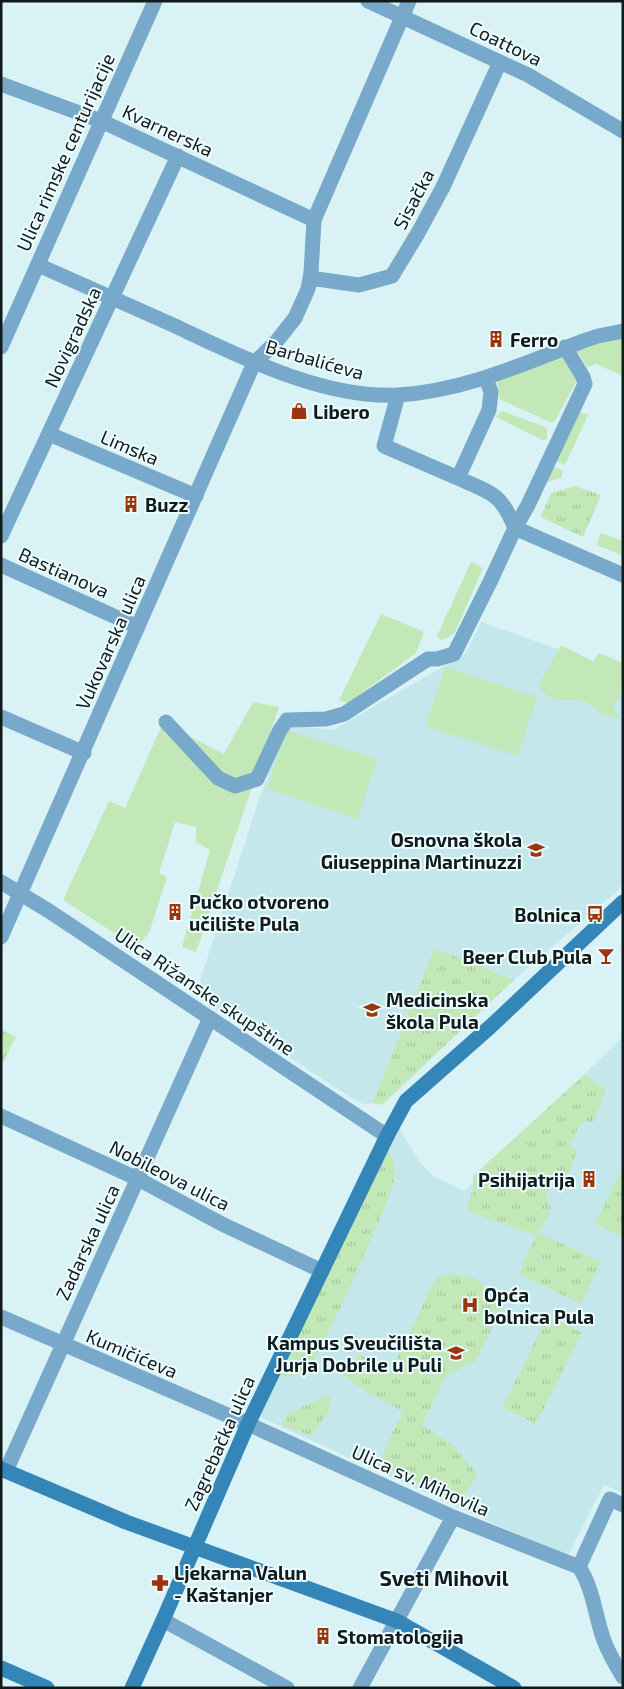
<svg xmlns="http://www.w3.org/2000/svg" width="624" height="1689" viewBox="0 0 624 1689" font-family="'Exo 2',sans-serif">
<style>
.built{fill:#c4e7ec}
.grass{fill:#c1e8b6}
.park{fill:url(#park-tufts)}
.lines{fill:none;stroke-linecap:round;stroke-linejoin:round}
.minor{stroke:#78a9cb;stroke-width:15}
.tertiary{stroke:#78a9cb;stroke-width:15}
.secondary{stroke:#3486b9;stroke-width:15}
.labels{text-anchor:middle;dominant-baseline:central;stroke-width:4;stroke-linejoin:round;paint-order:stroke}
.street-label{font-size:19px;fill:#121b1c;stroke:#eefdff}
.poi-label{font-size:19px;font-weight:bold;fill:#121b1c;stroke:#eefdff;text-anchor:start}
.quarter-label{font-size:21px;font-weight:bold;fill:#121b1c;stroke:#eefdff}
</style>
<defs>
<pattern id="park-tufts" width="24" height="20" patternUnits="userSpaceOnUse" patternTransform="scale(1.25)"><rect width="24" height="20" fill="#c1e8b6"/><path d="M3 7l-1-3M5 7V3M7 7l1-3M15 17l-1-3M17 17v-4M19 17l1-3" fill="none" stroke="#a5c69c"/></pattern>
</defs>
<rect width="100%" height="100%" fill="#d8f2f5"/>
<path class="built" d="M481,622L566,652L623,697V882L617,891L514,980L434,948L373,1103L364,1104L355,1100L195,996L260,797L287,725L333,730L465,654Z
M623,1037V1493L604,1485L567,1557L260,1417L399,1128L421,1164L433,1176L464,1191Z"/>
<path class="grass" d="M599,337L623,339V376L596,364L587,367L574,346Z
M564,350L579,376L555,421L550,422L499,399V392L496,376Z
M576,410L588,415L565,465L553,459Z
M502,411L547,428V439L543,440L496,417Z
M548,464L563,471L561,478L539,484Z
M600,533L623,541V556L597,545Z
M471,562L483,568L455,632L451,636L441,640L437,636Z
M381,614L424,632L416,653L348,703L339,700Z
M561,645L593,661L599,653L623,663L620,698C610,704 615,712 620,719L598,712C590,698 576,701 562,700C552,700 539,693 540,682Z
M445,667L537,697L518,756L426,726Z
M253,702L279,707L196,952L182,947L210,850L196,842V827L175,822L159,873L167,877L149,933L136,947L63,900L109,801L125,808L163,723L224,754Z
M286,730L377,759L358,819L267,789Z"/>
<path class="park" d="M575,486L601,495L583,537L541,517L551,493Z
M434,948L514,980L382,1105L373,1103Z
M1,1030L16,1037L1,1066Z
M585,1074L606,1091L593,1122H581L571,1144L577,1153L569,1173L553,1178L546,1197L551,1209L539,1233L601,1262L581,1304L519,1274L536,1235L487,1219L467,1209L473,1189V1176Z
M388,1150C395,1159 396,1168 394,1179C391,1199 319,1361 306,1370C298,1375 287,1378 277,1376Z
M623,1168V1237L595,1224Z
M451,1273L475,1278L503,1306L475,1362L446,1375L422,1425L454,1446L477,1474L461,1503L381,1465L387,1444L403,1411L368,1393L343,1375L359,1354L381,1366L389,1374L436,1278Z
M548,1316L582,1333L536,1424L502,1407Z
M331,1394L329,1410L312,1436L282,1425L289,1413Z"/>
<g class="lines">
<path class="minor" d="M368,1L528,75L623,131
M1,84L101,121L314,220
M38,265C83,285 128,305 173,325C239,356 323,399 398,395C464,391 523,364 583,341L598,336L623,331
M310,278L359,285L392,276L418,233L443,187L500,62
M398,395L384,446L458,478L489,410L491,392L486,378
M49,434L196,496
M458,478C492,494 500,492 515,528
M515,528L528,505L585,384L583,377L565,347
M1,536L178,156
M1,565L138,627
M1,717L84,753
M166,722L218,778L235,786L257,779L280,730L287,720L326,719L344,714L428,659H437L454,654L490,582L515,528L623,575
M1,937L254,363L276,342L295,318L308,289L311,273L314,220L409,1
M1,1116L138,1179L222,1224L322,1271
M1,1317L248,1424L453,1517L579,1567
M6,1471L210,1018
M579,1567C593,1588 595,1614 603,1638C608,1652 615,1664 623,1677
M579,1567L610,1499L623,1505
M163,1620L287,1688
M360,1688L453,1517"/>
<path class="tertiary" d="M1,347L155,1
M1,882L49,911L387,1136"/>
<path class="secondary" d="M1,1469L126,1522L397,1621L514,1688
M1,1668L47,1688
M132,1688L163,1620L248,1424L387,1136L406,1101L490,1027L623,902"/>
</g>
<defs>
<g id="building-bare" transform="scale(1.35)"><path d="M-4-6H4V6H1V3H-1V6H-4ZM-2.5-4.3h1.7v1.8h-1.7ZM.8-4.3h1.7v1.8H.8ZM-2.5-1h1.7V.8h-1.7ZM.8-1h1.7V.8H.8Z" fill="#9b350e" stroke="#eefdff" stroke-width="2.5" paint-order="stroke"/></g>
<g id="shop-bare" transform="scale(1.35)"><path d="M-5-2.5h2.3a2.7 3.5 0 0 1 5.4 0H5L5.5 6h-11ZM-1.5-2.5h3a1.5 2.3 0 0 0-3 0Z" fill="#9b350e" stroke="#eefdff" stroke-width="2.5" paint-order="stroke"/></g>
<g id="school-bare" transform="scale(1.35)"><path d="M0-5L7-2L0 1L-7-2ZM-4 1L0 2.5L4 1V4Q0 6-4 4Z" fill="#9b350e" stroke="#eefdff" stroke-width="2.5" paint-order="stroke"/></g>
<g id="bus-bare" transform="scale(1.35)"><path d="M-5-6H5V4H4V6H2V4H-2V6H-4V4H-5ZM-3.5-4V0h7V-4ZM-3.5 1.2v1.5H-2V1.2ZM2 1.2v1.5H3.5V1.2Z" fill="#9b350e" stroke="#eefdff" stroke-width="2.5" paint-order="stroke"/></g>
<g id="bar-bare" transform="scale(1.35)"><path d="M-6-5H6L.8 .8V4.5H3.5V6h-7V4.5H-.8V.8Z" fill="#9b350e" stroke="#eefdff" stroke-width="2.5" paint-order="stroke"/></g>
<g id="hospital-bare" transform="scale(1.35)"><path d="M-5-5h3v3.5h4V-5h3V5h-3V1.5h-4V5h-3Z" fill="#9b350e" stroke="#eefdff" stroke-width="2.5" paint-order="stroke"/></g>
<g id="university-bare" transform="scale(1.35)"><path d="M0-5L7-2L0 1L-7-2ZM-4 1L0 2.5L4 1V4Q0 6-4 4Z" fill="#9b350e" stroke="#eefdff" stroke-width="2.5" paint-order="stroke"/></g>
<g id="pharmacy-bare" transform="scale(1.35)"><path d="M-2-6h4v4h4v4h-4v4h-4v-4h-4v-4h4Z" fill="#9b350e" stroke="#eefdff" stroke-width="2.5" paint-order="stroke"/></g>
</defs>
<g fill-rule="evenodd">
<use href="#building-bare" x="496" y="339"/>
<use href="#shop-bare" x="299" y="411"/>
<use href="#building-bare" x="131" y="504"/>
<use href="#school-bare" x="536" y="850"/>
<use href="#building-bare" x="175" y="912"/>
<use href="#bus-bare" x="595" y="914"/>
<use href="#bar-bare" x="606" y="956"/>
<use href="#school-bare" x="372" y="1010"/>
<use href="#building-bare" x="589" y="1179"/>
<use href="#hospital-bare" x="470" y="1305"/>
<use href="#university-bare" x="456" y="1353"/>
<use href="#pharmacy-bare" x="160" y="1583"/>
<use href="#building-bare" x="323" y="1636"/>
</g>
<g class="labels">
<g class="street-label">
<text transform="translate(506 43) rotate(26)">Coattova</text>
<text transform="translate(168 130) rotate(25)">Kvarnerska</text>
<text transform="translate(65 152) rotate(-66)">Ulica rimske centurijacije</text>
<text transform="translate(413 199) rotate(-62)">Sisačka</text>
<text transform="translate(72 337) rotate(-65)">Novigradska</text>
<text transform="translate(315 359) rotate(16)">Barbalićeva</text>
<text transform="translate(130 447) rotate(23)">Limska</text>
<text transform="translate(64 572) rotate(24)">Bastianova</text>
<text transform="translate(110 642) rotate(-66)">Vukovarska ulica</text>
<text transform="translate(205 991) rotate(34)">Ulica Rižanske skupštine</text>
<text transform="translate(170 1175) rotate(27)">Nobileova ulica</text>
<text transform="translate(87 1242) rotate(-65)">Zadarska ulica</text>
<text transform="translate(132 1353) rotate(23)">Kumičićeva</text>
<text transform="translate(219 1443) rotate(-66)">Zagrebačka ulica</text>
<text transform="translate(421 1480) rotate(24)">Ulica sv. Mihovila</text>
</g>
<g class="poi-label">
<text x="510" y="339">Ferro</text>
<text x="313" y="411">Libero</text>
<text x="145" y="504">Buzz</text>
<text x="522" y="839" text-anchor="end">Osnovna škola<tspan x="522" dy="22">Giuseppina Martinuzzi</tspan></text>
<text x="189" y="901">Pučko otvoreno<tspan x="189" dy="22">učilište Pula</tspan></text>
<text x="581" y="914" text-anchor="end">Bolnica</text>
<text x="592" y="956" text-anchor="end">Beer Club Pula</text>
<text x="386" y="999">Medicinska<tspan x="386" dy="22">škola Pula</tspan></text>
<text x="575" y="1179" text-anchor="end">Psihijatrija</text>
<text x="484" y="1294">Opća<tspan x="484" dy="22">bolnica Pula</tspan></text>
<text x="442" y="1342" text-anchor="end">Kampus Sveučilišta<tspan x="442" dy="22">Jurja Dobrile u Puli</tspan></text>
<text x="174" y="1572">Ljekarna Valun<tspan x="174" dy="22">- Kaštanjer</tspan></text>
<text x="337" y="1636">Stomatologija</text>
</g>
<g class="quarter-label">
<text x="444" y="1577">Sveti Mihovil</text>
</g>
</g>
<rect width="624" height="1689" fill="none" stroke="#121b1c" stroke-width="5"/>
</svg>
